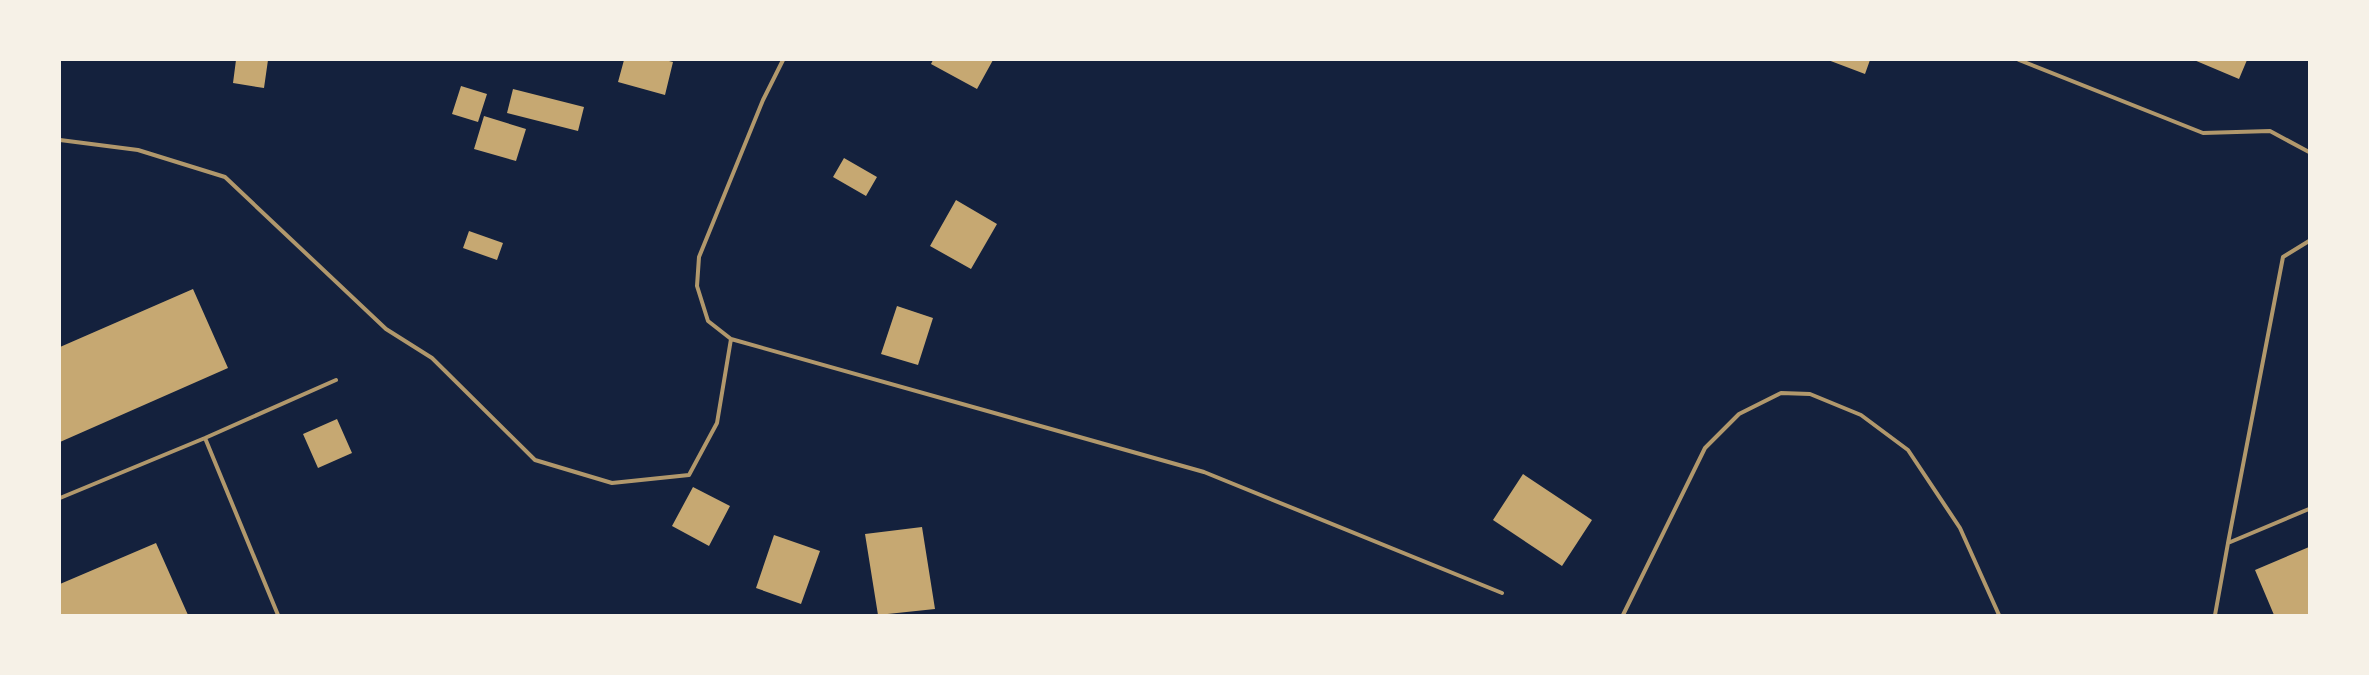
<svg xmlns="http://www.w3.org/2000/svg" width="2369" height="675" viewBox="0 0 2369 675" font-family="Mulish,sans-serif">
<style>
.building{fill:#c6a872}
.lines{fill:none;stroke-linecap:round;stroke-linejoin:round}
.service{stroke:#b1986c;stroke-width:4}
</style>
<rect width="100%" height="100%" fill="#14213d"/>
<path class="building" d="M236,60H268L264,88L233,83Z
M624,60H665L673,62L665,95L618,82Z
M933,60H993L977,89L931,64Z
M1828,60H1870L1865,74Z
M2194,60H2247L2239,79Z
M461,86L487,94L478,122L452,114Z
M513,89L584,107L578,131L507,113Z
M484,116L526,129L516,161L474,149Z
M844,158L877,177L866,196L833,177Z
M956,200L997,224L971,269L930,246Z
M469,231L503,243L497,260L463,248Z
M193,289L228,368L60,442V347Z
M897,306L933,318L918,365L881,354Z
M337,419L352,453L318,468L303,434Z
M1523,474L1592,520L1562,566L1493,520Z
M693,487L730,506L709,546L672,526Z
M922,527L935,609L878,615L865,534Z
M774,535L820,551L801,604L756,588Z
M156,543L188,615H60V584Z
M2309,547V615H2274L2255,570Z"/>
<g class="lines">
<path class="service" d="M2019,60L2203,133L2270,131L2309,152
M60,140L138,150L225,177L386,329L432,358L535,460L612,483L689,475L717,423L731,339L708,321L697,286L699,257L763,100L783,60
M731,339L1204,472L1502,593
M205,438L278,615
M60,498L205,438L336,380
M2228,543L2283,257L2309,241
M1623,615L1705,448L1739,414L1781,393L1810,394L1861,415L1908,450L1960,528L1999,615
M2215,615L2228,543L2309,509"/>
</g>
<rect width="2369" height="675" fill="none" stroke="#f6f1e7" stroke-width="122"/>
</svg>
